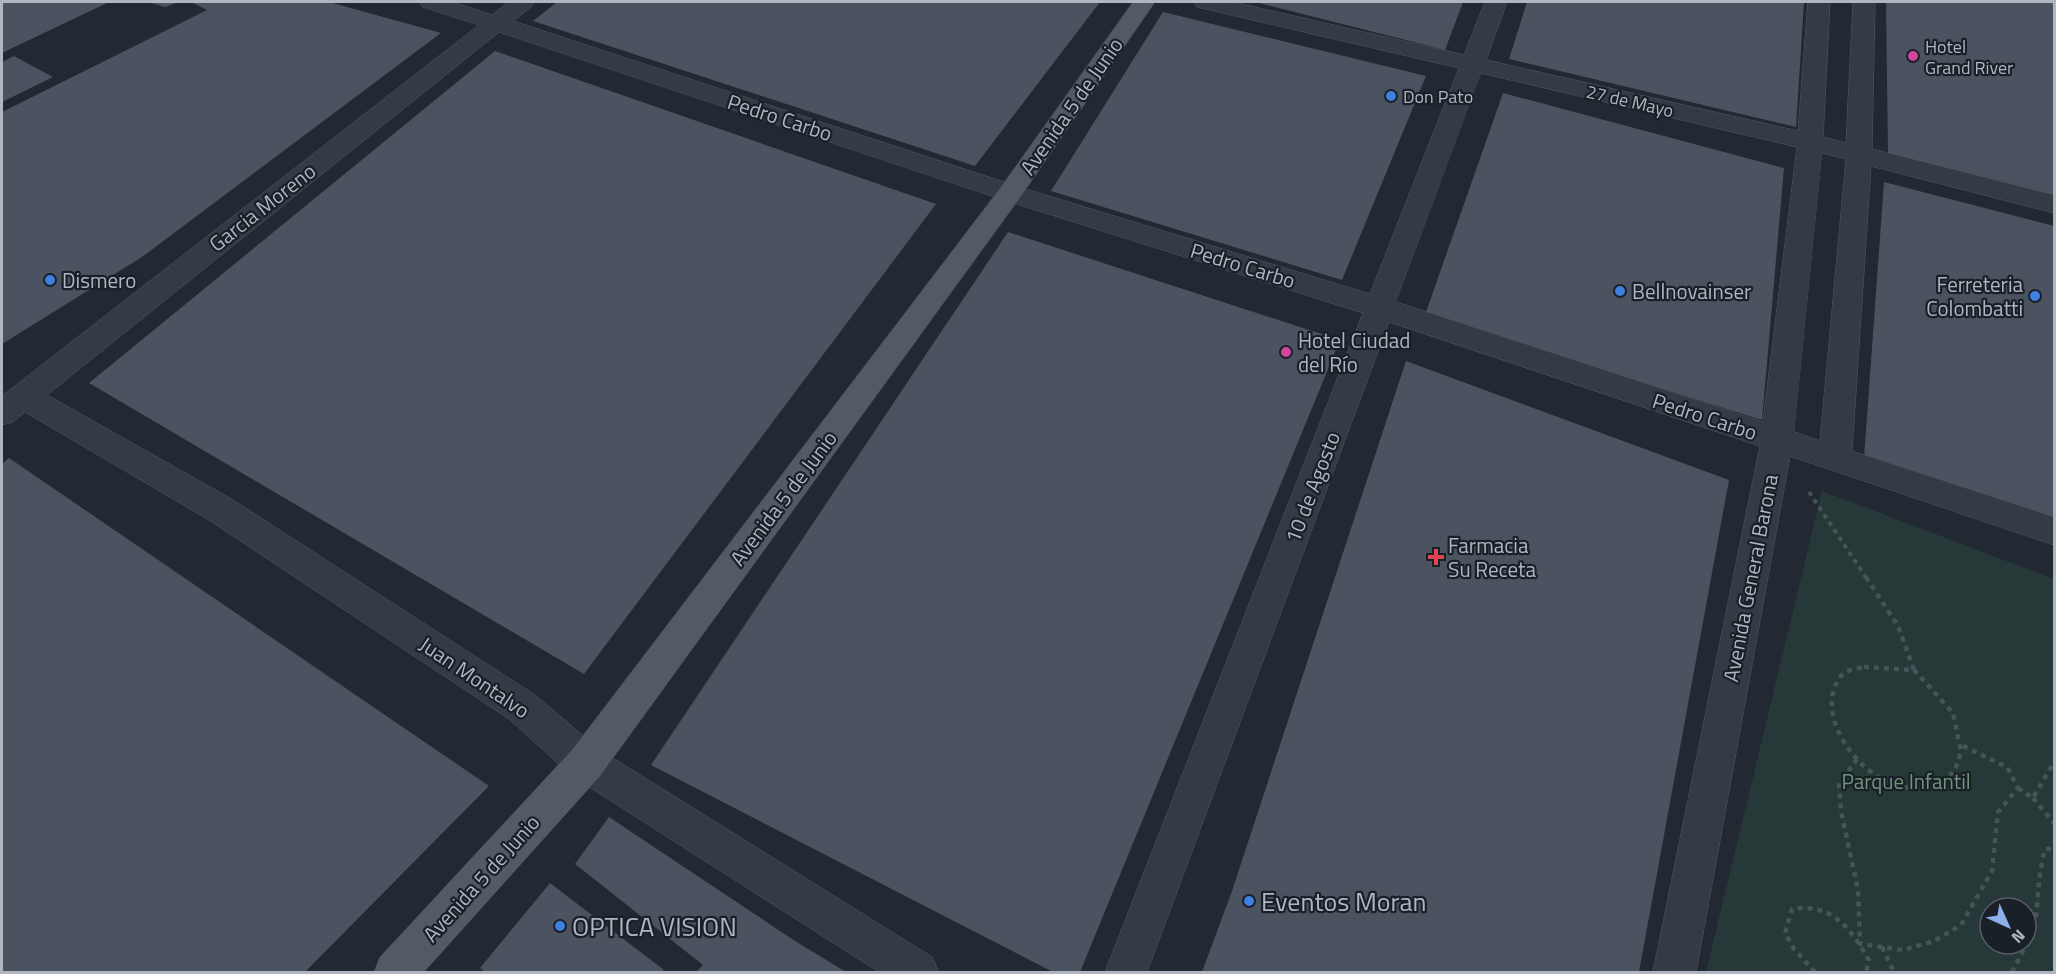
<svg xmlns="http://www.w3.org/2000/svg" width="2056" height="974" viewBox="0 0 2056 974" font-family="'Titillium Web',sans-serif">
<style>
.green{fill:#273838;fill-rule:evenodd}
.building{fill:#4a535f}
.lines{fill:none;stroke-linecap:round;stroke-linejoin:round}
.minor-casing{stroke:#525962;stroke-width:1}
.major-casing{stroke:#3e444e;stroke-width:1}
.path-far1{stroke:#455456;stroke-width:4;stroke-dasharray:4.5 4.5;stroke-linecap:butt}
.path{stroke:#455456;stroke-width:4.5;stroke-dasharray:5 5;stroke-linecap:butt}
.minor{fill:#353b44;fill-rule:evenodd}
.major{fill:#535a64;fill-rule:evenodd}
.hotel-dot{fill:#d1479c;stroke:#1a2028;stroke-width:2}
.shop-dot{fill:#3f7fe0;stroke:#1a2028;stroke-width:2}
.health-dot{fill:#e0444e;stroke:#1a2028;stroke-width:2}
.labels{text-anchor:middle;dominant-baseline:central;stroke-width:4.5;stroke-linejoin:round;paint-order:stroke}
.far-poi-label{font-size:18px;fill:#afb6c1;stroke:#1a2028;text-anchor:start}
.far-street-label{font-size:18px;fill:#afb6c1;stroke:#1a2028}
.street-label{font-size:21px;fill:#afb6c1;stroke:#1a2028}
.poi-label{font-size:21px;fill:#afb6c1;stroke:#1a2028;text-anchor:start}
.park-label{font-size:21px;fill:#719479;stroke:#1a2028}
.near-poi-label{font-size:26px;fill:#afb6c1;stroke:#1a2028;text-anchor:start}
</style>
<rect width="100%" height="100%" fill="#222933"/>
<path class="green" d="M1822,491L2054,579V972H1706ZM1990,908H2026V944H1990Z"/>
<path class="building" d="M2,2H109L2,53Z
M148,2H179L165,7Z
M191,2H329L441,33L142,257L2,344V112L207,10Z
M557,2H1100L975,166L533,21Z
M1255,2H1463L1445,50Z
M1527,2H1804L1796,127L1509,59Z
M1886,2H2054V198L1888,154Z
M1163,12L1426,76L1342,280L1051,191Z
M495,51L936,204L584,674L89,383Z
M14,56L53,77L2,102V62Z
M1503,93L1784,168L1762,420L1425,315Z
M1884,182L2054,226V520L1864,458Z
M1008,232L1340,340L1080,972H1053L651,765Z
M1406,361L1729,480L1639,972H1202L1232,891Z
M9,458L489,786L305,972H2V464Z
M609,817L795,941L846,972H696L703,965L575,864Z
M550,883L664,970L662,972H485L480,968Z"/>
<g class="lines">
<g class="minor-casing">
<path id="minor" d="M420,2H452L492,15L509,2H534L531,7L513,21L1019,187L1370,294L1459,68L1197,7L1194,2H1233L1464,55L1485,2H1507L1486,60L1798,131L1808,2H1830L1823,137L1846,143L1853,2H1875L1872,149L2054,195V213L1871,166L1852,451L2054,517V545L1790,456L1696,972H1653L1760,446L1389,322L1147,972H1105L1363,313L1001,199L499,32L47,395L233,500L535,695L600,750L932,957L939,972H879L572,776L509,719L209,520L25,412L13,422L2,425V396L479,25L423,7ZM1481,73L1797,147L1763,422L1396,302ZM1822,153L1846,159L1820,441L1794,432Z"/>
</g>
<g class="major-casing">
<path id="major" d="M1133,2H1155L1019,199L600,776L424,972H374L380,957L572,750L1001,187Z"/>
</g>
<path class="path-far1" d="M1809,492L1867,579"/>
<path class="path" d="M1866,577L1898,626L1914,670
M1864,667L1914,670L1953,713L1961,752L1955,770L1941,785C1922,789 1904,790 1886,781C1855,767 1821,721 1835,686C1837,682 1841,674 1846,672C1851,669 1859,668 1864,667Z
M1857,759L1839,785L1841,811L1858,890L1860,944L1903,950L1934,941L1961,925L1992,871L1998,812L2018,788L2007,767L1959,744
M2018,788L2033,798L2054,762
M2033,798L2054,823
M1882,947L1894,972
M1815,972L1794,949L1785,933L1792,909C1833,903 1850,928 1869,960L1866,972
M2012,972C2021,954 2034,935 2036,915C2039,890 2038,875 2045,849H2054"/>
<use href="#minor" class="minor"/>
<use href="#major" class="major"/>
</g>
<g class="hotel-dot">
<circle cx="1913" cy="56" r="6"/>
<circle cx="1286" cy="352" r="6"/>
</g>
<g class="shop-dot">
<circle cx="1391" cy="96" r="6"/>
<circle cx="50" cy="280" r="6"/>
<circle cx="1620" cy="291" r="6"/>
<circle cx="2035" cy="296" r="6"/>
<circle cx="1249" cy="901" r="6"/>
<circle cx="560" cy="926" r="6"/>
</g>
<path class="health-dot" d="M1433 548h6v6h6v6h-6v6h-6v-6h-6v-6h6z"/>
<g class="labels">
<g class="far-poi-label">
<text x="1925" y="46">Hotel<tspan x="1925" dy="21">Grand River</tspan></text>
<text x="1403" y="96">Don Pato</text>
</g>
<g class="far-street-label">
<text transform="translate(1630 101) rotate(13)">27 de Mayo</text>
</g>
<g class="street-label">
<text transform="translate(1071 106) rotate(-55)">Avenida 5 de Junio</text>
<text transform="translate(780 117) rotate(18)">Pedro Carbo</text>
<text transform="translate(262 207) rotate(-38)">Garcia Moreno</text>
<text transform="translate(1243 265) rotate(17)">Pedro Carbo</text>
<text transform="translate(1705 416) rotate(18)">Pedro Carbo</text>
<text transform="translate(1312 487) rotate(-69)">10 de Agosto</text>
<text transform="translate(783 498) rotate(-53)">Avenida 5 de Junio</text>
<text transform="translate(1750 578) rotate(-79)">Avenida General Barona</text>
<text transform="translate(475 677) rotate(34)">Juan Montalvo</text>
<text transform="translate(481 878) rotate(-48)">Avenida 5 de Junio</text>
</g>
<g class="poi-label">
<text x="62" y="280">Dismero</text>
<text x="2023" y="284" text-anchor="end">Ferreteria<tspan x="2023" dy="24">Colombatti</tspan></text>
<text x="1632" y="291">Bellnovainser</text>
<text x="1298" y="340">Hotel Ciudad<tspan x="1298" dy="24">del Río</tspan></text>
<text x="1448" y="545">Farmacia<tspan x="1448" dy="24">Su Receta</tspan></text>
</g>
<g class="park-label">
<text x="1906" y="781">Parque Infantil</text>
</g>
<g class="near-poi-label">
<text x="1261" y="901">Eventos Moran</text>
<text x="572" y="926">OPTICA VISION</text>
</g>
</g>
<rect width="2056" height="974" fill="none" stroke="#afb6c1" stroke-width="6"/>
<g transform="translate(2008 926) rotate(135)"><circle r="28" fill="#1a2028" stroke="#565c65" stroke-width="1.5"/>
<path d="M0-4.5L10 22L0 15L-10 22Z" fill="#8bb0ea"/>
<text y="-9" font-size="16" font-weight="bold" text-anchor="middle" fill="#afb6c1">N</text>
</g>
</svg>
